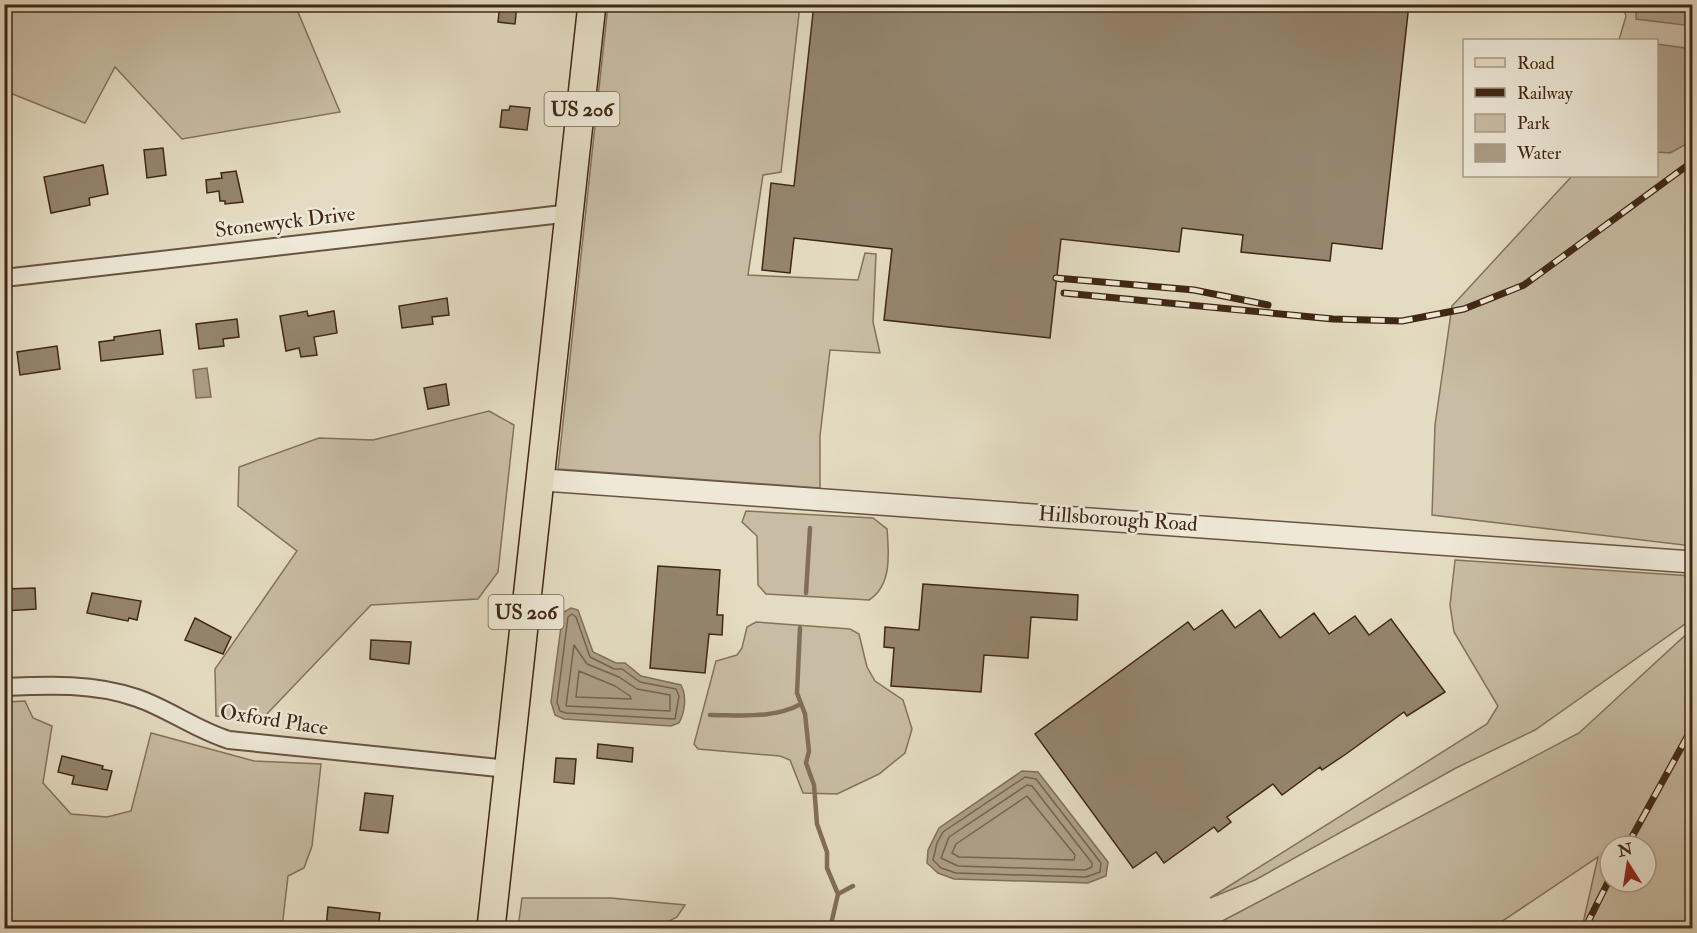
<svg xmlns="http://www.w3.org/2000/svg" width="1697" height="933" viewBox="0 0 1697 933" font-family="'IM FELL Double Pica',serif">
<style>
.green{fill:#c8bda4;stroke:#84725c;stroke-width:1.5;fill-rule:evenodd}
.water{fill:#ac9e87;stroke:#816e59;stroke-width:1.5}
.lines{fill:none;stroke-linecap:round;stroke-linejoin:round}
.shore{stroke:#76624e;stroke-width:1.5}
.stream{stroke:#816e59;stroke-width:4.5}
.building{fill:#95856e;stroke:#402714;stroke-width:1.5}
.minor-casing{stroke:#695440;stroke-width:20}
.tertiary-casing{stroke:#695440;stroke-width:24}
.primary-casing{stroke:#402714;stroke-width:30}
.minor{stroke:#ede8d7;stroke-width:16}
.tertiary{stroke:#ede8d7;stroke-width:21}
.primary{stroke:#e4dcc2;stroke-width:27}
.rail-casing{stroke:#402714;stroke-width:7}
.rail{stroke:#ede8d7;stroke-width:4.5;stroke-dasharray:14;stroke-linecap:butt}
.labels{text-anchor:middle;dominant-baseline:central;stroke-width:5;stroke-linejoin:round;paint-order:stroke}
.shield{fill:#ede8d7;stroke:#74614e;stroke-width:1.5}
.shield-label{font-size:20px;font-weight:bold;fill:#402714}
.street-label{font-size:21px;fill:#402714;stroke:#ede8d7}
</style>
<rect width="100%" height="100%" fill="#e4dcc2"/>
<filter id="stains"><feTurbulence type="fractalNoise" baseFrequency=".00333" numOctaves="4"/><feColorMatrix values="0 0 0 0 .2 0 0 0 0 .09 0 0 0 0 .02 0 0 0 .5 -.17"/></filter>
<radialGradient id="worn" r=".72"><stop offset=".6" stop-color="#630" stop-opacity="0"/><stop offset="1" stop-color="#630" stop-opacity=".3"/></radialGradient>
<path class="green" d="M4,5H295L340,112L182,139L115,67L85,123L5,91Z
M608,5H800L781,172L763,175L748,275L858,280L865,253L876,254L873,322L880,353L830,350L820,436V488L558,469Z
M1622,5H1692V546L1432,515L1435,425L1452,306L1572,176H1656V40H1619L1626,16Z
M489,411L514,425L498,572L478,599L371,605L263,718L216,716L215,669L297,551L238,506L239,467L319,438L373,440Z
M746,511L873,518L887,529C889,554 892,585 869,600L766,594L758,585L757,536L742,522Z
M1455,560L1692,576V619L1535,730L1456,768L1255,880L1210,898L1487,724L1498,706L1454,632L1450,605Z
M756,622L850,629L859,634L867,667L875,681L903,700L912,729L905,753L879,774L837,794L803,793L790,760L780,756L698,749L694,744L716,661L737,655L742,648L747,627Z
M1692,629V928H1582L1598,857L1492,928H1209L1579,733ZM1610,846H1646V882H1610Z
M25,701L33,718L52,726L43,783L71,814L107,817L131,811L151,733L254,761L321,764L312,846L304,868L288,876L282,928H5V702Z
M522,898H611L685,905L677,917L656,928H518Z"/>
<path class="water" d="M1636,5H1692V26L1636,19Z
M1657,44L1692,49V141L1670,153L1657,152Z
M207,368L211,397L196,398L193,370Z
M571,608L578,610L593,652L616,663H625L641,676L681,685C687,696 685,712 679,723L671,726L564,719L555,715L551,702L562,619L564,612Z
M1022,771L1038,772L1108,862L1106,876L1088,883L954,879L938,873L927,863L928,850L939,828Z"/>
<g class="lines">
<path class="shore" d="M572,614L576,617L590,657L614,669H622L640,682L676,689L679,696L675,719L566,713L560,711L557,702L568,617Z
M574,645L587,664L619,677L637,689L670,695V711L566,706Z
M579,671L615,686L630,696L631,699L576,697Z
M1025,777L1036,779L1101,863L1100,872L1086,877L956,873L941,868L933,860L937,843L943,832Z
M1027,785L1032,786L1092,863V867L1085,870L958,866L941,858L949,837Z
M1027,796L1075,855L1074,860L959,857L952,853L956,844Z"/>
<path class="stream" d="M806,593L810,528
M800,628L797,693L805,714L809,751L806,763L814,785L817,824L827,852V868L838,894L832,920L834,928
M710,715C742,715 773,719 801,704
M838,894L853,886"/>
</g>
<path class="building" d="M500,4H517L515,24L498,22Z
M814,4H1409L1382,249L1332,243L1330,261L1241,252L1243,235L1182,228L1179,252L1061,239L1050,338L884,320L892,249L794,238L790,273L762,270L771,183L794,186Z
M510,106L530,108L527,130L500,127L502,110H509Z
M163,148L166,175L147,178L144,150Z
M103,165L108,194L89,198L90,205L51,213L44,177Z
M236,171L243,202L225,204V201H220L219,191L207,193L206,180L222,178L221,173Z
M447,298L449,315L432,317L433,324L402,328L399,306Z
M307,311L308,316L334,311L337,333L314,337L317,355L301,357L299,348L286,351L280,316Z
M237,319L239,337L223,339L224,346L199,349L196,324Z
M160,330L163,354L101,361L99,342L114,340V337Z
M57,346L60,369L20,375L17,352Z
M446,384L449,405L428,409L424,388Z
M658,566L720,570L717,615H723L722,635L709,634L705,673L650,668Z
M923,584L1078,595L1077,620L1031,617L1028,658L984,655L981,692L891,686L894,648L884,647L885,627L919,630Z
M35,588L36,609L4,611V589Z
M92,593L141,601L137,620L129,618L128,621L87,613Z
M1222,610L1235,628L1260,610L1280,638L1314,613L1329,634L1355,616L1369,635L1391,619L1445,692L1407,716L1404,712L1346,754L1322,770L1320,767L1282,795L1273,784L1227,817L1231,822L1218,832L1214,827L1164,863L1156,852L1133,868L1035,734L1188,622L1194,630Z
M195,618L231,637L223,654L185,640Z
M371,640L411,642L409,664L370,659Z
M598,744L633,748L632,762L597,758Z
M62,756L103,766L102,769L112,771L107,790L72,784L74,776L58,772Z
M556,758L576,759L574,784L554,782Z
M365,793L393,796L388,833L360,830Z
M328,907L380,913L378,928H326Z"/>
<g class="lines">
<g class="minor-casing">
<path id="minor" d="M4,278L571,213
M4,687C49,685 94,683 137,698C169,709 196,730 229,740L508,769"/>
</g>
<g class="tertiary-casing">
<path id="tertiary" d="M544,480L1692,562"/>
</g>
<g class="primary-casing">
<path id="primary" d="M491,928C527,621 561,313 592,4"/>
</g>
<use href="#minor" class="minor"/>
<use href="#tertiary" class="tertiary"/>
<use href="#primary" class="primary"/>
<g class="rail-casing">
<path id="rail" d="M1062,279L1056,278L1194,290L1268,305
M1064,293L1333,319L1402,321L1464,309L1524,285L1692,162
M1627,846L1692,728
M1585,928L1610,878"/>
</g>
<use href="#rail" class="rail"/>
</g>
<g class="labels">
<g class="shield">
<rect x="544.5" y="92" width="75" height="34" rx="4.5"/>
<rect x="488.5" y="595" width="75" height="34" rx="4.5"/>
</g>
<g class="shield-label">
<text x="582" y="109">US 206</text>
<text x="526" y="612">US 206</text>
</g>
<g class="street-label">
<text transform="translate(285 222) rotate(-7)">Stonewyck Drive</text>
<text transform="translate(1118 519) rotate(4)">Hillsborough Road</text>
<text transform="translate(274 720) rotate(9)">Oxford Place</text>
</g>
</g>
<rect width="1697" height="933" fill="none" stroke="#e4dcc2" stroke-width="24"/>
<rect x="6" y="6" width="1685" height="921" fill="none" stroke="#402714" stroke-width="3"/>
<rect x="12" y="12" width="1673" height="909" fill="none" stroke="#402714" stroke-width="1.5"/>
<rect x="1463" y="39" width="195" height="138" fill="#ede8d7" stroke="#a89b89" stroke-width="1.5"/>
<rect x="1475" y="58" width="30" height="9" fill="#e4dcc2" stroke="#a89b89" stroke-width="1.5"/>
<text x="1517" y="69" font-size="18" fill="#402714">Road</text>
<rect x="1475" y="88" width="30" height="9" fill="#402714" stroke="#a89b89" stroke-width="1.5"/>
<text x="1517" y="99" font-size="18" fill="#402714">Railway</text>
<rect x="1475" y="114" width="30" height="18" fill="#c8bda4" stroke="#a89b89" stroke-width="1.5"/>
<text x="1517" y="129" font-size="18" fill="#402714">Park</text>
<rect x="1475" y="144" width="30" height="18" fill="#ac9e87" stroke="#a89b89" stroke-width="1.5"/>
<text x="1517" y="159" font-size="18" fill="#402714">Water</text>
<g transform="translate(1628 864) rotate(348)"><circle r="28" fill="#ede8d7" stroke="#a89b89" stroke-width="1.5"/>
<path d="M0-4.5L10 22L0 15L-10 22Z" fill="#8f2418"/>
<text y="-9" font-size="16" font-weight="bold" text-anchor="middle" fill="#402714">N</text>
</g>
<rect width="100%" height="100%" filter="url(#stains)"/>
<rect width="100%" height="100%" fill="url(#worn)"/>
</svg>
